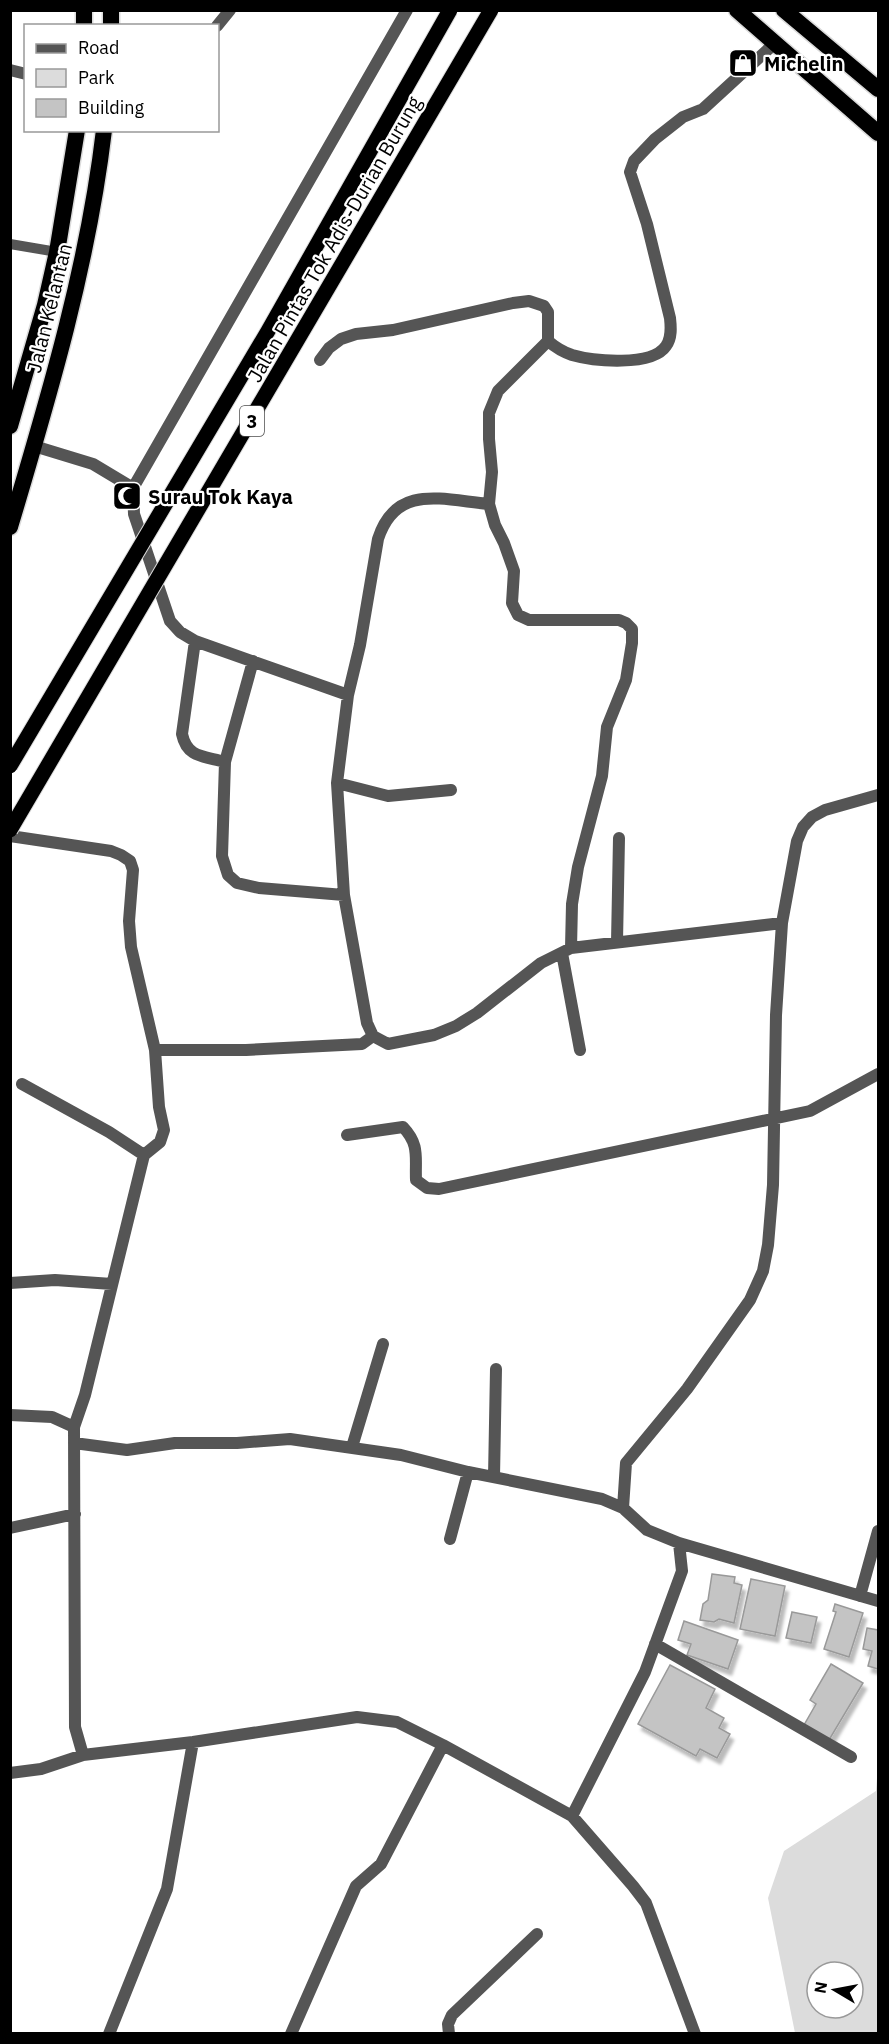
<svg xmlns="http://www.w3.org/2000/svg" width="889" height="2044" viewBox="0 0 889 2044" font-family="'IBM Plex Sans',sans-serif">
<style>
.green{fill:#dcdcdc;fill-rule:evenodd}
.building{fill:#c4c4c4;stroke:#999;stroke-width:1.5;filter:url(#shadow)}
.lines{fill:none;stroke-linecap:round;stroke-linejoin:round}
.trunk-casing{stroke:#dbdbdb;stroke-width:19}
.service{stroke:#555;stroke-width:10}
.minor{stroke:#555;stroke-width:12}
.trunk{stroke:#000;stroke-width:16}
.primary-bridge-casing{stroke:#dbdbdb;stroke-width:17;stroke-linecap:butt}
.primary-bridge{stroke:#000;stroke-width:15}
.labels{text-anchor:middle;dominant-baseline:central;stroke-width:4.5;stroke-linejoin:round;paint-order:stroke}
.shield{fill:#fff;stroke:#4c4c4c;stroke-width:1.5}
.shield-label{font-size:18px;font-weight:bold;fill:#000}
.poi-label{font-size:20px;font-weight:bold;fill:#000;stroke:#fff;text-anchor:start}
.street-label{font-size:20px;fill:#000;stroke:#fff}
</style>
<defs>
<filter id="shadow"><feDropShadow dx="3.5" dy="6" stdDeviation="1.5" flood-color="#0004"/></filter>
</defs>
<rect width="100%" height="100%" fill="#fff"/>
<path class="green" d="M878,1765V2033H795L768,1898L784,1851L876,1791ZM817,1972H853V2008H817Z"/>
<path class="building" d="M712,1574L735,1577L734,1583L742,1585L734,1623L719,1619L714,1622L700,1620L703,1604L708,1600Z
M751,1579L785,1586L775,1636L740,1629Z
M835,1604L863,1613L849,1657L824,1649L836,1612L833,1611Z
M792,1612L817,1617L811,1643L786,1638Z
M684,1621L738,1640L728,1669L687,1655L691,1644L678,1640Z
M867,1628L878,1630V1669L868,1666L872,1651L863,1649Z
M831,1664L863,1683L829,1740L804,1725L816,1704L810,1700Z
M670,1665L715,1689L706,1708L724,1718L719,1728L730,1734L717,1758L700,1749L696,1756L638,1724Z"/>
<g class="lines">
<g class="trunk-casing">
<path id="trunk" d="M84,10V26
M111,10V26
M737,10L878,133
M784,10L878,89
M10,426L45,305L57,252L77,130
M10,527C49,396 88,266 104,130"/>
</g>
<path class="service" d="M10,244L57,252"/>
<path class="minor" d="M217,26L230,10
M10,70L26,74
M548,341C555,347 563,352 572,355C593,361 652,367 666,346C672,338 671,327 670,318L647,224L630,172L634,161L655,139L683,117L703,109L775,43
M320,360L329,348L341,339L356,334L393,330L513,303L529,301L544,306L548,312V341L498,391L489,413V439L492,472L489,504L495,525L504,543L514,571L512,603L518,615L529,620H619L626,623L632,629V643L626,680L607,727L602,776L578,867L572,904L571,948
M34,446L93,464L133,488L134,514L170,621L180,632L195,641L348,695L337,783L344,895L367,1023L373,1036L388,1044L434,1035L456,1026L477,1013L541,963L571,948L782,923
M133,488L407,10
M195,641L182,734C187,758 204,756 225,762
M253,661L225,762L222,856L228,875L237,883L259,888L344,895
M348,695L360,645L378,539C396,483 443,500 489,504
M337,783L388,796L451,790
M878,795L825,810L812,817L803,827L797,841L782,923L776,1015L773,1185L768,1245L763,1271L750,1300L687,1389L626,1463L623,1508L647,1530L679,1543L878,1601
M10,836L111,851L121,855L130,861L133,870L129,921L131,947L155,1050L159,1107L164,1130L160,1142L144,1155L85,1395L74,1427
M617,942L619,838
M562,953L580,1050
M155,1050H246L362,1044L373,1036
M22,1084L109,1132L144,1155
M347,1135L403,1127C420,1145 415,1157 416,1180L427,1188L439,1189L810,1111L878,1074
M10,1283L55,1280L112,1284
M10,1415L52,1417L74,1427L75,1727L83,1755
M74,1443L127,1450L175,1443H237L290,1439L401,1455L468,1472L602,1499L623,1508
M352,1447L383,1344
M494,1477L496,1369
M10,1528L75,1514
M450,1539L468,1472
M860,1596L878,1531
M655,1644L851,1757
M10,1773L41,1769L83,1755L193,1742L357,1717L397,1722L443,1745L572,1816L633,1886L646,1903L695,2034
M572,1816L645,1672L682,1571L679,1543
M109,2034L167,1889L193,1742
M291,2034L356,1886L381,1864L443,1745
M449,2034L448,2024L452,2015L537,1934"/>
<use href="#trunk" class="trunk"/>
<g class="primary-bridge-casing">
<path id="primary-bridge" d="M10,766L268,331L450,10
M10,830L491,10"/>
</g>
<use href="#primary-bridge" class="primary-bridge"/>
</g>
<defs>
<g id="shop-square" transform="scale(1.5)"><rect x="-9" y="-9" width="18" height="18" rx="4" fill="#000" stroke="#fff"/><path d="M-5-2.5h2.3a2.7 3.5 0 0 1 5.4 0H5L5.5 6h-11ZM-1.5-2.5h3a1.5 2.3 0 0 0-3 0Z" fill="#fff"/></g>
<g id="mosque-square" transform="scale(1.5)"><rect x="-9" y="-9" width="18" height="18" rx="4" fill="#000" stroke="#fff"/><path d="M3.5-4.9A6 6 0 1 0 3.5 4.9A5 5 0 1 1 3.5-4.9Z" fill="#fff"/></g>
</defs>
<g fill-rule="evenodd">
<use href="#shop-square" x="743" y="63"/>
<use href="#mosque-square" x="127" y="496"/>
</g>
<g class="labels">
<rect class="shield" x="240" y="406" width="24" height="30" rx="4.5"/>
<g class="shield-label">
<text x="252" y="421">3</text>
</g>
<g class="poi-label">
<text x="764" y="63">Michelin</text>
<text x="148" y="496">Surau Tok Kaya</text>
</g>
<g class="street-label">
<text transform="translate(334 239) rotate(-60)">Jalan Pintas Tok Adis-Durian Burung</text>
<text transform="translate(49 308) rotate(-76)">Jalan Kelantan</text>
</g>
</g>
<rect width="889" height="2044" fill="none" stroke="#000000" stroke-width="24"/>
<rect x="24" y="24" width="195" height="108" fill="#ffffff" stroke="#999999" stroke-width="1.5"/>
<rect x="36" y="44" width="30" height="9" fill="#555555" stroke="#999999" stroke-width="1.5"/>
<text x="78" y="54" font-size="18" fill="#000000">Road</text>
<rect x="36" y="69" width="30" height="18" fill="#dcdcdc" stroke="#999999" stroke-width="1.5"/>
<text x="78" y="84" font-size="18" fill="#000000">Park</text>
<rect x="36" y="99" width="30" height="18" fill="#c4c4c4" stroke="#999999" stroke-width="1.5"/>
<text x="78" y="114" font-size="18" fill="#000000">Building</text>
<g transform="translate(835 1990) rotate(280)"><circle r="28" fill="#ffffff" stroke="#999999" stroke-width="1.5"/>
<path d="M0-4.5L10 22L0 15L-10 22Z" fill="#000000"/>
<text y="-9" font-size="16" font-weight="bold" text-anchor="middle" fill="#000000">N</text>
</g>
</svg>
